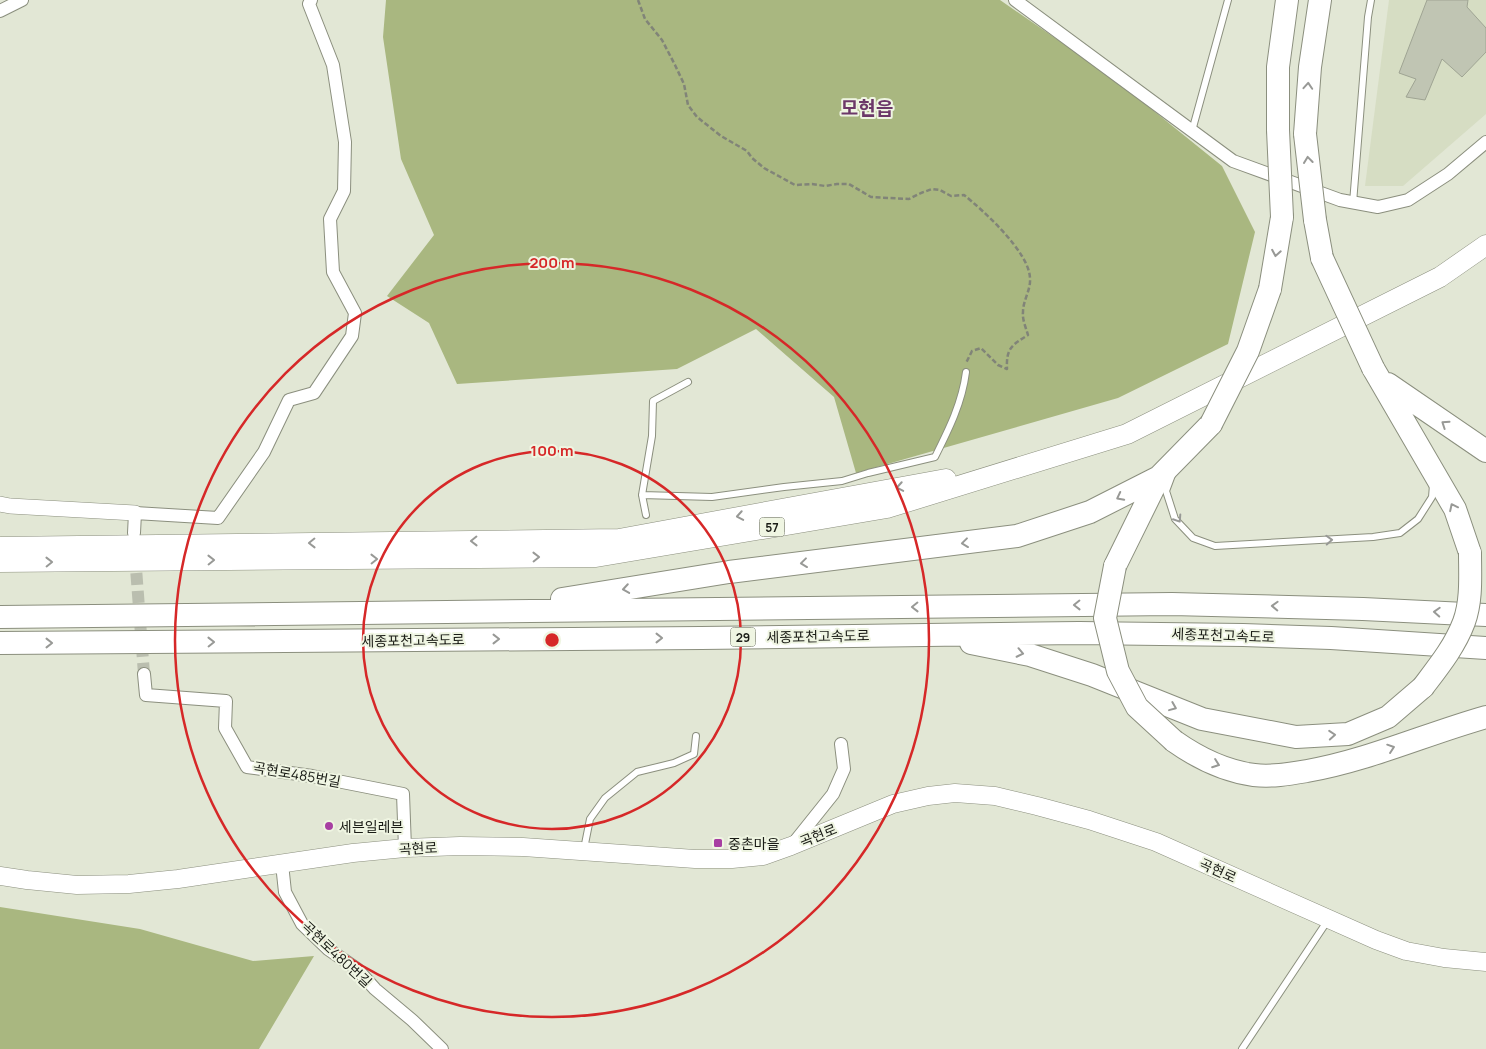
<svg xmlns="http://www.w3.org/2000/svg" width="1486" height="1049" viewBox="0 0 1486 1049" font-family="Manrope,'Noto Sans KR',sans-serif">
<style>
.built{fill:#d6ddc3}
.forest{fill:#a9b780}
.building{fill:#c0c5b3;stroke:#9fa493}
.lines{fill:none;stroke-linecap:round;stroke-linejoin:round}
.minor-tunnel{stroke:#babeaf;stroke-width:12;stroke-dasharray:12 6;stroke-linecap:butt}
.service-casing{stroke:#8b8f7e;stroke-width:8}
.minor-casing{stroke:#8b8f7e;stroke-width:14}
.tertiary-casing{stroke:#8b8f7e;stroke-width:16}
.secondary-casing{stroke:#8b8f7e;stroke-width:19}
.trunk-casing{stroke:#8b8f7e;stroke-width:21}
.motorway-casing{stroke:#8b8f7e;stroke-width:24}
.path{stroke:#818478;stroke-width:2.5;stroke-dasharray:5 2.5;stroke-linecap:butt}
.service{stroke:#fff;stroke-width:6}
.minor{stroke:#fff;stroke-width:12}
.tertiary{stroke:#fff;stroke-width:15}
.secondary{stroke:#fff;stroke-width:18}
.trunk{stroke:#fff;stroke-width:20}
.motorway{stroke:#fff;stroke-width:22}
.motorway-bridge-casing{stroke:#8b8f7e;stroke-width:24;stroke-linecap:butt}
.motorway-bridge{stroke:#fff;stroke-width:22}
.oneway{stroke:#989996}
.ring{fill:none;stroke:#d62828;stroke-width:2.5}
.poi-dot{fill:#a73fa2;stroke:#eff5e2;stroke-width:2}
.labels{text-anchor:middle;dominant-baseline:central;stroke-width:4;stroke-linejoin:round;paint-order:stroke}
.shield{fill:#eff5e2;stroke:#5a5d53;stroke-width:1}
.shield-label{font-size:12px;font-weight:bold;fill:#1a1c16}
.street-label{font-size:14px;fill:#1a1c16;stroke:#eff5e2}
.poi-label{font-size:14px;fill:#1a1c16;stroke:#eff5e2;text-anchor:start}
.district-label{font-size:19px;font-weight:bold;fill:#6c3869;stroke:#eff5e2}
.centre{fill:#d62828;stroke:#eff5e2;stroke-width:2.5}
.ring-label{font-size:15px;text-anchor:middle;font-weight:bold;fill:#d62828;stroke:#eff5e2;stroke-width:4;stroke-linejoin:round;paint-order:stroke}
</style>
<rect width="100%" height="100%" fill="#e2e7d5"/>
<path class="built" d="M1389,0H1486V114L1403,186H1365Z"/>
<path class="forest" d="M386,0H1000L1113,78L1222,166L1255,232L1228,344L1118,398L856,473L834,397L756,329L677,369L457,384L429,323L387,296L434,235L401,159L383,37Z
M0,907L140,929L253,961L314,956L259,1049H0Z"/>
<path class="building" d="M1427,0H1468L1467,7L1486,28V52L1462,77L1442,59L1425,100L1406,97L1416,79L1399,73Z"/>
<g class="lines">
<path class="minor-tunnel" d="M135,555L144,674"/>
<g class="service-casing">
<path id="service" d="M1192,131L1228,0
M1353,203L1368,17L1371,0
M1172,475L1166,491L1175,519L1193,538L1215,546L1373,537L1400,533L1418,519L1432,497L1433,485
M642,495L652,436L653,401L688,382
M646,515L642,495L712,497L784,487L842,481L868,473L935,457C949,429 962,403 966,372
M584,849L590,819L605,798L637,772L674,763L694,754L696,736
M1242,1049L1328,920"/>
</g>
<g class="minor-casing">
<path id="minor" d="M1015,0L1233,161L1340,200L1378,207L1408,200L1448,174L1486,142
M0,11L22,0
M134,533L135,513L218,518L264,452L289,400L314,393L352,336L355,313L333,272L330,219L344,191L345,142L333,65L309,4L311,0
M144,674L146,695L226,701L225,728L247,767L312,776L403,794L405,848
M793,844L833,794L844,769L841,744
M282,864L285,892L302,924L328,949L357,969L375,989L412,1020L442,1049"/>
</g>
<g class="tertiary-casing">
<path id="tertiary" d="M0,504L10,506L135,513"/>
</g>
<g class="secondary-casing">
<path id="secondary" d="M0,876L27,880L77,885L129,884L178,879L353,853L405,848L460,846L523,847L695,859H732L763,856L791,846L893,804L928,796L955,793L995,796L1037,806L1089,820L1156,842L1376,940L1406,951L1444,958L1486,962"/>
</g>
<g class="trunk-casing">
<path id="trunk" d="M0,547L619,539L946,479
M0,562L596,557L887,508L1127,434L1440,277L1486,245"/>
</g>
<g class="motorway-casing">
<path id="motorway" d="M1278,130V67L1287,0
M1305,134L1310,67L1320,0
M1315,220L1322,258
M1270,289L1282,217
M1373,368L1455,509L1470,553
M1388,384L1486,451
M1115,566L1159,477
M562,599L729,572L1017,536L1090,512L1159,477L1211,424
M0,617L1172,604L1363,609L1486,615
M0,643L701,638L1079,633L1243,635L1331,638L1486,648
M971,643L1030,655L1092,675L1202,719L1296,737L1348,734L1388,717L1423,687
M1174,741C1198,758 1224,771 1254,775C1272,777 1289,774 1307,771C1369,760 1426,734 1486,717"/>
</g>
<path class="path" d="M638,0L645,19L662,40L675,65L684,84L688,105L697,117L721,136L747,151L752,158L764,168L795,185L812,184L825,186L837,184H849L871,197L909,199L921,193L932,189L940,190L951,196L964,195C984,211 1029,252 1030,278C1031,290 1023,300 1023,312C1022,319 1026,328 1028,335C1012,345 1006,348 1007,369L998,365L981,348L972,351L966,363"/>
<use href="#service" class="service"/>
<use href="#minor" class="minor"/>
<use href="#tertiary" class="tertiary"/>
<use href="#secondary" class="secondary"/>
<use href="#trunk" class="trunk"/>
<use href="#motorway" class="motorway"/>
<g class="motorway-bridge-casing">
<path id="motorway-bridge" d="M1278,130L1282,217
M1305,134L1315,220
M1322,258L1373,368
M1211,424L1248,351L1270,289
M1115,566L1105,618L1118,671L1137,707L1174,741
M1423,687C1439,666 1455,646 1464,622C1472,600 1470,575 1470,553"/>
</g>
<use href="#motorway-bridge" class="motorway-bridge"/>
</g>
<defs><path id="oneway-chevron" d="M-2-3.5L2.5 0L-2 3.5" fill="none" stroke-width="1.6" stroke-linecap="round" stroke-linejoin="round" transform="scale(1.25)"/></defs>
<g class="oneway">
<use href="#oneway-chevron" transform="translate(1308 86) rotate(-86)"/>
<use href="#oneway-chevron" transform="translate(1308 160) rotate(-97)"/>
<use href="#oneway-chevron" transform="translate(1276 253) rotate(100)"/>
<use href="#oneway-chevron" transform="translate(1445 424) rotate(-146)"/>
<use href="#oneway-chevron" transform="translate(900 487) rotate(170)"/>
<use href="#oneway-chevron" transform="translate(1120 497) rotate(153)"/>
<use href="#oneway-chevron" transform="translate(1453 507) rotate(-116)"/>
<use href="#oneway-chevron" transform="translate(740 516) rotate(170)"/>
<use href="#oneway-chevron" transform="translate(1178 519) rotate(57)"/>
<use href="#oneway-chevron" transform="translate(1329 540) rotate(-3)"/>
<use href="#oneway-chevron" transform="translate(474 541) rotate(179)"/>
<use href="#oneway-chevron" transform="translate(312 543) rotate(179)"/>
<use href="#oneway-chevron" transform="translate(965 543) rotate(173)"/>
<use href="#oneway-chevron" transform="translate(536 557) rotate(-1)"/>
<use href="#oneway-chevron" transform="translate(374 559) rotate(-1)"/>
<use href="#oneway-chevron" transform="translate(211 560) rotate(-1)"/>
<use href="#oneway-chevron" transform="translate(49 562) rotate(-1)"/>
<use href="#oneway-chevron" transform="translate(804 563) rotate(173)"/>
<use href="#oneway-chevron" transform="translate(626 589) rotate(171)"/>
<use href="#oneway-chevron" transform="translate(1077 605) rotate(179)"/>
<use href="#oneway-chevron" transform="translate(1275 606) rotate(-178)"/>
<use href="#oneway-chevron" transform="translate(915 607) rotate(179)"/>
<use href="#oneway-chevron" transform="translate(1437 612) rotate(-177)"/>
<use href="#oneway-chevron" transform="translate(659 638)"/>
<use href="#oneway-chevron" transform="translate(496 639)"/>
<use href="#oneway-chevron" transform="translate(211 642) rotate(-1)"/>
<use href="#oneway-chevron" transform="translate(49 643)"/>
<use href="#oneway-chevron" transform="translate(1020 653) rotate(12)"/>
<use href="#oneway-chevron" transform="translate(1173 707) rotate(22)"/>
<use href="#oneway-chevron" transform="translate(1332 735) rotate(-4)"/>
<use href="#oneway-chevron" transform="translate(1391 748) rotate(-19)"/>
<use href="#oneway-chevron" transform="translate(1216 764) rotate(20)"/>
</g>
<g class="ring">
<circle cx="552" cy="640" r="189"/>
<circle cx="552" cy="640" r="377"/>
</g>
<g class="poi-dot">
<circle cx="329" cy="826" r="5"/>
<rect x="713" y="838" width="10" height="10" rx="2.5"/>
</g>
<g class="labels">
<g class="shield">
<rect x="759.5" y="517.5" width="25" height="19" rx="4"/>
<rect x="730.5" y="627.5" width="25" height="19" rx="4"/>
</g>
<g class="shield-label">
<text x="772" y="527">57</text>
<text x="743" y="637">29</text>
</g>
<g class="street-label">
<text transform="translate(1223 635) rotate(2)">세종포천고속도로</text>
<text transform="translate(818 636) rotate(-1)">세종포천고속도로</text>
<text transform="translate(413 640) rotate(-1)">세종포천고속도로</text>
<text transform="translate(297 774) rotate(10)">곡현로485번길</text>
<text transform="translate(818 835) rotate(-22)">곡현로</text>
<text transform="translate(418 848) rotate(-3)">곡현로</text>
<text transform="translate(1218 870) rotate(24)">곡현로</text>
<text transform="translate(337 954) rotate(43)">곡현로480번길</text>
</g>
<g class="poi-label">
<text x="339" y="826">세븐일레븐</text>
<text x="728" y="843">중촌마을</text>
</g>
<g class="district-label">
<text x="867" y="108">모현읍</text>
</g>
</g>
<circle cx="552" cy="640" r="8" class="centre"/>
<g class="ring-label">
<text x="552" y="268">200 m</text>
<text x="552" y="456">100 m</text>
</g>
</svg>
